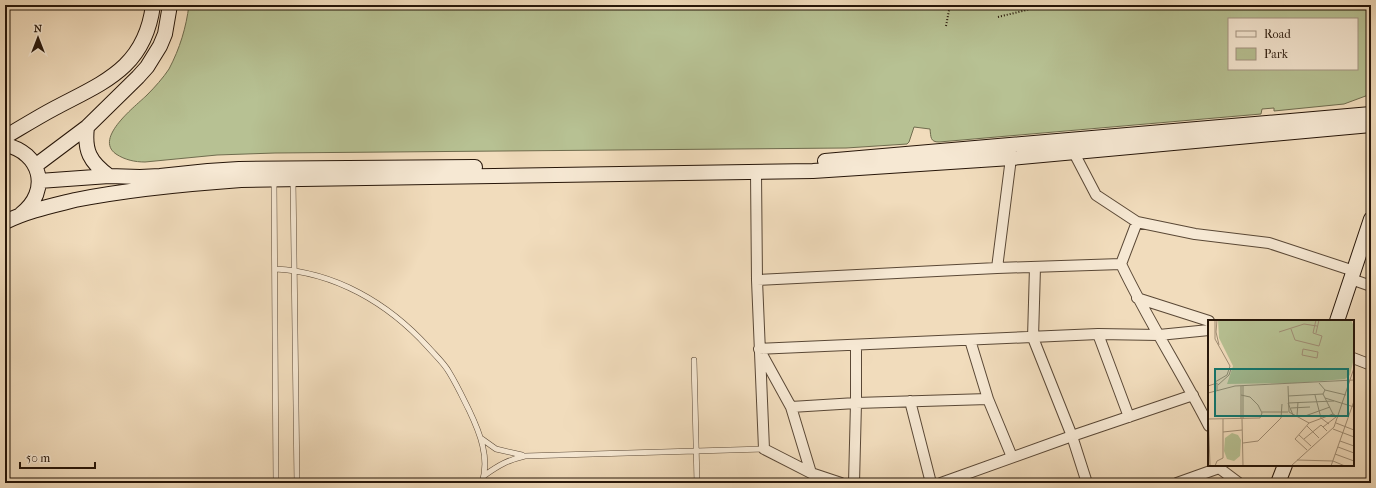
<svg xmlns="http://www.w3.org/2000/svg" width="1376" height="488" viewBox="0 0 1376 488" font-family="'IM FELL French Canon',serif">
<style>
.green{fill:#b7c193;stroke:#6f6c4e;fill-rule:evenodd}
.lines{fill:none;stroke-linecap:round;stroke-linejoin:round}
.lane-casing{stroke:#5a4836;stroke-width:6}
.street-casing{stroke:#5a4836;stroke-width:12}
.secondary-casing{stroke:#271609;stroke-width:16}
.path{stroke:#271609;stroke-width:2;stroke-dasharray:1 2;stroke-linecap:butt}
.lane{stroke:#f6e8d3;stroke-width:5}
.street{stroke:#f6e8d3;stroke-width:10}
.secondary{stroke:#f6e8d3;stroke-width:14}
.inset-road{fill:none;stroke:#a08d74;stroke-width:1}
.view{fill:#0f766e;fill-opacity:0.15;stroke:#0f766e;stroke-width:2}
.inset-edge{fill:none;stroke:#271609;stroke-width:2}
</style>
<rect width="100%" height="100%" fill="#f1dcbc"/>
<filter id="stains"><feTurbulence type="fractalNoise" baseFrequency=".005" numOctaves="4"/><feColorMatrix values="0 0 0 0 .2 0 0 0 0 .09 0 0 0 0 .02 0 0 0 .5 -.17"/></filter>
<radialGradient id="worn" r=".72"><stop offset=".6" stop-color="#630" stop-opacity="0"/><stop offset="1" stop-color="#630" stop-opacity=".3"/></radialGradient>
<path class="green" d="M189,5H1371V94L1344,104L1274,111V108L1262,109L1261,114L939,142C930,142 931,137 930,129L914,127L909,142L907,144L846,148L275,153L217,155L145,162C135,162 125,160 116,154C93,138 137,105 147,95C155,87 163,78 169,69C180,48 186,28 189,5ZM1229,19H1357V69H1229Z"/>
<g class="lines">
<g class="lane-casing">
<path id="lane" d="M293,180L297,483
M274,181L276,483
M275,269C335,272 388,303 428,347C435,355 444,363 449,372C457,385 463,398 469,410C480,433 490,458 482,483
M694,360L697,483
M482,439L496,449L522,455
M485,475C499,465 508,460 525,456L764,449"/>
</g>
<g class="street-casing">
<path id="street" d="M1073,151L1096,195L1137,222L1195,234L1269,243L1354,271
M756,173L757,280L764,449L811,473L841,483
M1137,222L1121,264C1147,319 1181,371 1209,426
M1035,267L1033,338L1072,436L1087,483
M997,268L1011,158
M1351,279L1371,286
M757,280L997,268L1121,264
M1137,298L1209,321
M1098,334L1129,417
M970,340L988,399L1012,457
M1353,358L1371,365
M910,401L931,483
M791,407L856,403L988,399
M1220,465L1219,468L1239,483
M811,473L791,407L759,349L1098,334L1159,335L1209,330
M854,483L856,403V345
M941,483L1072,436L1193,395
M1177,483L1219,468"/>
</g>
<g class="secondary-casing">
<path id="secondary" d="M87,127C84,151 90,162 109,176
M5,137C22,127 38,117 55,108C104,82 145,68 153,5
M5,145C41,152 51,191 21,214
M825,161L1371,114
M35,166L87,127L138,77L147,67L160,46L165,34L170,5
M39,181L109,176L140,177L160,176L208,171L239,169L475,167
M5,222C27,211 51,206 75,200C130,189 185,184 241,180L813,171L1011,158L1371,125
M1337,321L1371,219
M1278,483L1285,465"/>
</g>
<path class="path" d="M998,17L1047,5
M946,26L950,5"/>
<use href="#lane" class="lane"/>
<use href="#street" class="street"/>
<use href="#secondary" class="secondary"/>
</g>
<g transform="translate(1208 320)">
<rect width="146" height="146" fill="#f1dcbc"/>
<path d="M10,0H143L146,6V38L142,55L137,59L89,63L19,64L25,46L11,18ZM24,113L30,115L33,120L32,136L26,141L19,139L16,131L17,118Z" fill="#b7c193"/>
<path class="inset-road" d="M7,0V19L22,46L19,55L7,62M9,0L8,12L11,25M83,9L87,20L111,26L114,16L105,13L108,0M71,12L96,4L109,6M108,13L111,0M95,29L110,32L109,38L94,35ZM111,63L117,70L138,75M10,65L21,55L23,49M0,66L9,63V70M33,66V99M35,66V99M80,66L81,92L101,103L87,119L99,130M117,70L115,74L125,94L130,97M0,73L27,66L146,60M107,75L113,98L121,104M80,76L115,74M117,78L146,87M0,87L2,146M83,88L102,87M54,92H80M85,95L80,83L126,81M89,96L90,82M97,96L122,87M0,99L52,98L54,93L50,85L42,77L33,75M34,99L35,146M101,103L125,94M128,103L146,110M99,106L111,118M115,107L128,97M125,109L146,117M15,112L34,110M91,115L103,126M96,119L113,105L119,111M132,121L146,126M35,123L50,121L73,98L74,84M130,127L146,133M127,134L146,141M89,140L125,141L137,146M7,146L9,141L15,138V99M83,146L126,107L146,48M123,146L146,81"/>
<path class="view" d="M7,49H140V96H7Z"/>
<rect width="146" height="146" class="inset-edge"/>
</g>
<rect width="1376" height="488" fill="none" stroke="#f1dcbc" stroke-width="20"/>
<rect x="6" y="6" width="1364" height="476" fill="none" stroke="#271609" stroke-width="2"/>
<rect x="10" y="10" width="1356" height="468" fill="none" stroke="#271609"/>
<rect x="1228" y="18" width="130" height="52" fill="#f6e8d3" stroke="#a39482"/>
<rect x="1236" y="31" width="20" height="6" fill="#f6e8d3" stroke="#a39482"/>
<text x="1264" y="38" font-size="12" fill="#271609">Road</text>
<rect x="1236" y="48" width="20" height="12" fill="#b7c193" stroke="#a39482"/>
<text x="1264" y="58" font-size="12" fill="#271609">Park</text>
<g transform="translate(38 38)" stroke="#f6e8d3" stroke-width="3" paint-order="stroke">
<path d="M0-3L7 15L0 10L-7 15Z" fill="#271609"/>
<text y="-6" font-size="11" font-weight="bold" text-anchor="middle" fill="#271609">N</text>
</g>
<path d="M20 462v6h75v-6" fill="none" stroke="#271609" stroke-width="2"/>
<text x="26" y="462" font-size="12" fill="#271609" stroke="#f6e8d3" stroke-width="3" paint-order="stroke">50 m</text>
<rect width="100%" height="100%" filter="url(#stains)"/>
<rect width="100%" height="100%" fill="url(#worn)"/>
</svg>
